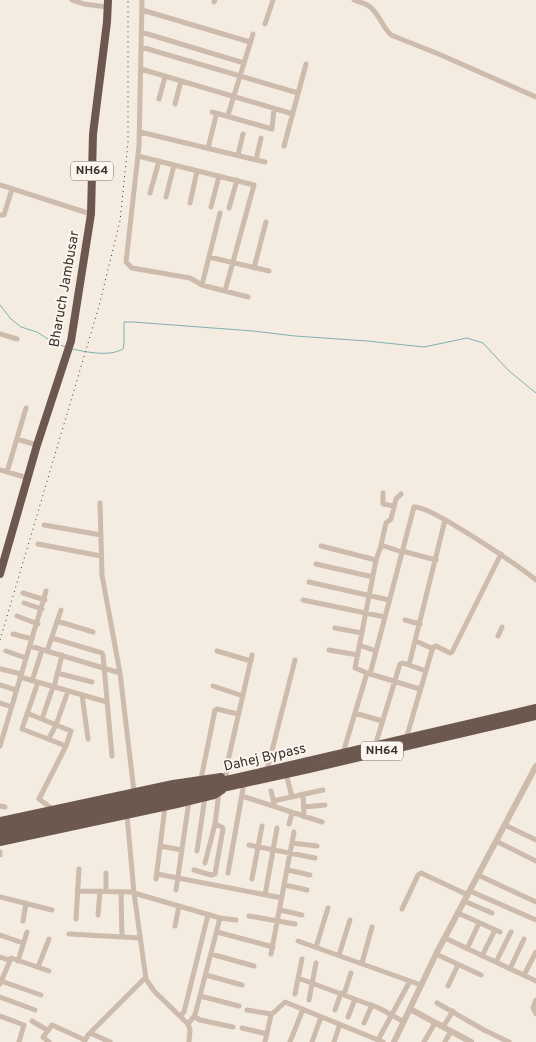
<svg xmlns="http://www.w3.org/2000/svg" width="536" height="1042" viewBox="0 0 536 1042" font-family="Overpass,sans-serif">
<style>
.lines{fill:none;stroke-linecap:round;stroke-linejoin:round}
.stream{stroke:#7fb0b2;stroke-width:1}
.minor{stroke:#cdbbac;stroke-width:5}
.tertiary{stroke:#cdbbac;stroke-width:6}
.trunk{stroke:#6c584f;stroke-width:8}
.rail{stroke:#3b302b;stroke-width:1;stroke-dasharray:1 4;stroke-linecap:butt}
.labels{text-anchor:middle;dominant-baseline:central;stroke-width:4;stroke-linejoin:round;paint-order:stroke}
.shield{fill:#fbf5ee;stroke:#756b66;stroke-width:1}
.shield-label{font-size:12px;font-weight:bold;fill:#3b302b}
.street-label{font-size:14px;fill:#3b302b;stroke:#fbf5ee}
</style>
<rect width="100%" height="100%" fill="#f4ebe1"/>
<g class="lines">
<path class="stream" d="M0,305L11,319L21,327L37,332L54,343L66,347
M72,349C87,352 109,357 123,349L124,344V322H133L253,331L295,336L367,341L424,347L467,338L483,343L509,371L536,393"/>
<path class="minor" d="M72,0L84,4L107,7
M142,0L139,146L126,262L132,268L190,278L202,285L248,297
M354,0C359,2 365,3 369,6C379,13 382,27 391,35L441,55L536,97
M214,2L215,0
M142,10L250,42
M265,24L273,0
M141,32L244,63
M141,47L298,93
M141,69L293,114
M159,99L165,77
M175,104L181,81
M212,112L272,129L274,109
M228,115L253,34
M140,132L265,162
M284,146L306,64
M208,148L216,116
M238,155L243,134
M138,156L254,185L225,291
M256,160L261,138
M0,185L91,214
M150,193L159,161
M166,197L174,165
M190,203L197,171
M211,207L219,176
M229,208L237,180
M0,215H4L12,189
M209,257L269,271
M254,268L266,222
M202,285L220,213
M0,334L17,339
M17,439L37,445
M0,470L28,478
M7,472L26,408
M383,493V504L394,506
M401,494L396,499L391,519L386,523L381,545L402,552
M100,503L102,575L120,673L134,792
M44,525L101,535
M38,544L101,556
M321,546L376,560L355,668L367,673
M402,551L436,560
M376,560L381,546
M316,564L373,577
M309,582L389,600
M23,593L45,600
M303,600L385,617
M24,603L42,609
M17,616L38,624
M405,620L420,624
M57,621L93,632
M335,628L362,633
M13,634L32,639
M498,636L502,627
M52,638L102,653L103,655L112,756
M416,641L433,649
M359,645L376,651
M30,646L120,673
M329,650L358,655
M6,651L26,658
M47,651L61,610
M217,651L251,661
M409,665L445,520
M1,669L21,674
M57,673L92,682
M370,674L420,689
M20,677L107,702
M32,681L42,650
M38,682L22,729L66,746
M0,685L16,690
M213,686L243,696
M54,687L62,655
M82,695L88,739
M0,703L12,707
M27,713L71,731L66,746L39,799L54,810
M355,713L382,721
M42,719L53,687
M49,738L56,725L68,691
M406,739L433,647L436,646L450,653L452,652L501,554
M0,746L46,591
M375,746L400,664L403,663L426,671
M343,753L367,673L370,674L414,507C430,505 520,567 536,580
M267,770L295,660
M286,774L292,797
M201,779L215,710L217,709L238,714
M226,780L227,765L252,655
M271,791L274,803
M303,794L304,817
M242,796L322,822
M273,801L323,790
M0,806L5,807
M304,807L325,805
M127,815L134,893L146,979L154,991L188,1024L190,1030L189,1042
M289,824L292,813
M505,825L536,840
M496,841L536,861
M292,843L317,846
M249,845L315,858
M160,846L182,850
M197,851L205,797
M0,852V855
M205,863L215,824
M194,870L211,875L215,874L223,829L222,827L215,824L219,792
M288,870L310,875
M228,873L244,783
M157,874L282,898
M478,875L536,902
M156,879L165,807
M252,879L262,826
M285,885L307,890
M176,890L189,801
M77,891L133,892
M106,891V873
M470,891L536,920
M121,892L122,937
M134,893L220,918L195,1015L188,1024
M265,895L277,828
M0,897L52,910
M464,901L492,913
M402,909L418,875L421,873L468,895
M280,910L302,915
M458,913L500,932
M98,915L100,891
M249,916L295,924
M219,918L236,920
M76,919L79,869
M23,921L26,903
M175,926L179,906
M217,932L273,947
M69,934L140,938
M0,935L23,943
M445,938L536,981
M298,941L421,985
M316,947L328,908
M467,949L479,923
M211,954L254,966
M271,954L294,832
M436,954L481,975
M339,955L350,920
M482,956L495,930
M0,957L9,960
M18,961L27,932
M496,962L511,932
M362,963L372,927
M38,967L49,939
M510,969L524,939
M206,975L242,985
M524,975L536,952
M298,978L379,1008L404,1022
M1,981L41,995
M0,984L11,958L49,971
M448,986L458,965
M295,994L302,959
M344,994L351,973
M200,996L239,1006
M0,997L35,1010
M309,1000L316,963
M536,1000L533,1008L536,1014
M437,1003L484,1030L509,1042
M247,1010L271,1014
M335,1010L341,993
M0,1016L24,1025L19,1042
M180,1016L184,1012L208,915
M195,1017L200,1020L233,1027
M348,1017L355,999
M32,1021L47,1030
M364,1023L372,1005
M443,1027L453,1011
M242,1028L267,1034
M90,1033L110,1042
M378,1040L410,981
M49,1042L43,1037L52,1025L85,1040
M84,1042L88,1035L146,977
M265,1042L271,1015L285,1002L383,1042
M290,1042L303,1009
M312,1042L321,1017
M334,1042L340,1024
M424,1042L435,1023
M445,1042L451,1031"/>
<path class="tertiary" d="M410,1009L471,1042
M394,1042L436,954L536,766"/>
<path class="trunk" d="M0,574L37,445L71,341L91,214L93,134L107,22L108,0
M0,821L173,784L221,777
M0,829L226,780L536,708
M0,837L309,769L536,716
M0,842L177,804L214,795L222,790"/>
<path class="rail" d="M0,640L99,306L120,221L128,143V0"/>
</g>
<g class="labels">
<g class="shield">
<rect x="71" y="161.5" width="42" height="19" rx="4"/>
<rect x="361" y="741.5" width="42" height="19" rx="4"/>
</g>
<g class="shield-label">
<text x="92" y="171">NH64</text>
<text x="382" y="751">NH64</text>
</g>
<g class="street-label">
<text transform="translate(65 289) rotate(-80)">Bharuch Jambusar</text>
<text transform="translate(265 758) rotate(-13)">Dahej Bypass</text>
</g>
</g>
</svg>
